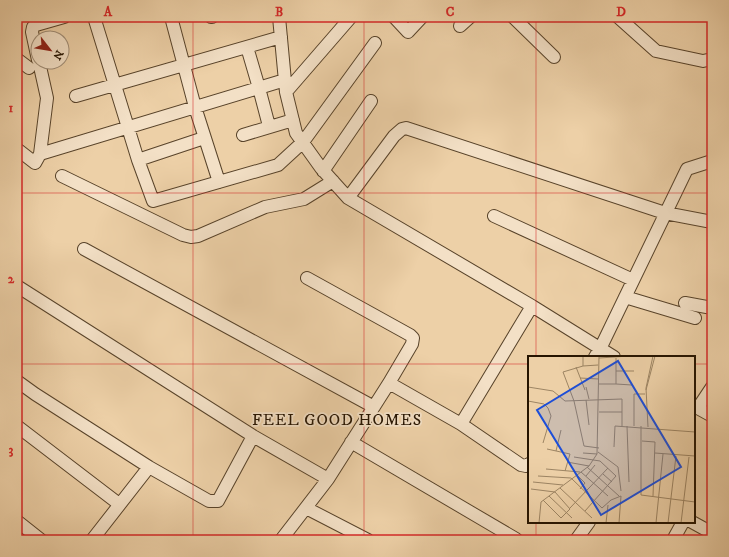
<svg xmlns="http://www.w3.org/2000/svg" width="729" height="557" viewBox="0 0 729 557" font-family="'IM FELL DW Pica',serif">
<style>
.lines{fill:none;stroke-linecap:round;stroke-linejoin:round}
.street-casing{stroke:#58432a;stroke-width:14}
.street{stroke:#f3e0c6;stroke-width:12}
.grid{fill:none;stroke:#d62828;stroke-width:1;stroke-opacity:0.55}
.labels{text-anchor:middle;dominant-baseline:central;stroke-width:3.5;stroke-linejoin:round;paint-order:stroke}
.neighbourhood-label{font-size:16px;letter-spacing:1px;fill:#261400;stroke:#f3e0c6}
.inset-road{fill:none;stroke:#9d8564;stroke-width:1}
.view{fill:#1d4ed8;fill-opacity:0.15;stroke:#1d4ed8;stroke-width:2}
.inset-edge{fill:none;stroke:#261400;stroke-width:2}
.neatline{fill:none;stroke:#d62828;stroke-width:1.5}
.grid-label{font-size:13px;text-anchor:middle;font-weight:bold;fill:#d62828}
</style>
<rect width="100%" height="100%" fill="#edd0a7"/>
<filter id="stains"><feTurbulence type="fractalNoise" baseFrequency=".005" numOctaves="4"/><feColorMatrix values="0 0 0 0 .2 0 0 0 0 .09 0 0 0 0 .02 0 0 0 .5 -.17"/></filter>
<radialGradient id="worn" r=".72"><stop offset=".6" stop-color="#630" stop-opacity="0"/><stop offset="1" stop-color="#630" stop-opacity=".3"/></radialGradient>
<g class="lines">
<g class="street-casing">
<path id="street" d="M94,17L138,160L153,201L278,165L303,142L375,43
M171,17L195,107L219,182
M211,17H212
M279,17L286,92L296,133L321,168L348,198L532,306L614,357
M394,17L408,32L422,17
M513,17L554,57
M618,17L656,51L703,61L712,59
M460,26L470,17
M247,47L259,88L269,126
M17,59L29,68
M38,60L32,32L33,27L36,25L64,17
M286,92L351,17
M76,96L281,37
M243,135L293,120
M17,149L35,163L40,154L47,98L39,62
M40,154L285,80
M138,160L204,138
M323,171L371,101
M62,176L183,235L191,237L198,236L265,207L304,199L333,181
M348,198L394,136L402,129L406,128L665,213L712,222
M494,216L633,280
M84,249L374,407
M17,286L253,436L328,479
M625,297L695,318
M685,303L712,308
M595,357L600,349L687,169L712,161
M17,381L35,394L149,467L209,501H218L253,436
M389,383L461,424L521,465L526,466L529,464
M694,406L712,416
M698,408L712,387
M461,424L532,306
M17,426L119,504
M351,442L516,539L515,540
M306,508L368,540
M17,521L41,540
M692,522L712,533
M92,540L149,467
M281,540L328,479L389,383L412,344L413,338L410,335L307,278
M576,540L589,522
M673,540L683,522"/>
</g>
<use href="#street" class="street"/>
</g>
<path class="grid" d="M193,17V540M364,17V540M536,17V357M17,193H712M17,364H529M694,364H712M536,522V540"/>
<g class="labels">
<g class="neighbourhood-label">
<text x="337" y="420">FEEL GOOD HOMES</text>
</g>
</g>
<g transform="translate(528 356)">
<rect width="167" height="167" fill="#edd0a7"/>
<path class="inset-road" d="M55,0V10L70,9M71,2L101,0M55,10L35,16L46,45L56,90L71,92M48,11L57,34M88,15H106M52,22L71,23M71,28H88V2M88,28L104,29M0,31L25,35L37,45L94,43V70M58,31L61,43M118,34L127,0M58,44L61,69M0,45L16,48L20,52L23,60L15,87M71,56H94M99,70L101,126M106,70V38H117M113,70V139L167,146M120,71L118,32L125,0M114,85L127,86L125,140M86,91L87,70L167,76M19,93L42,98L37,115M28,95L33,74M70,96L90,111L93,135M55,97L69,98M127,97L167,100M46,101L72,105L88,120L57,155M39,106L61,110M59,111L91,140M18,113L52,116M53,116L80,140M75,118L84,126M49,119L57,127L52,133M10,120L43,122L74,152L83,144L93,140L91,167M58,120L67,109M5,126L35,129M32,132L64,162M3,133L27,136L42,153L33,162L15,144M21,140L44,162M42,152L80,112M11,167L13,146L61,110L69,98L71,0M78,167L80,149M128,167L135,98M140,167L148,100M153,167L161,101"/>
<path class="view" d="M90,5L153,111L73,159L9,54Z"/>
<rect width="167" height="167" class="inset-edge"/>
</g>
<rect width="729" height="557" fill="none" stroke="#edd0a7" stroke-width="44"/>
<g transform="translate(50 50) rotate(121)"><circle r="19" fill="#f3e0c6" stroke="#a18e77"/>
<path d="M0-3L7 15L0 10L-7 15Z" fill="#8f2418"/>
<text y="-6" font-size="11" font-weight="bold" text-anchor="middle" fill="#261400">N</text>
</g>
<rect x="22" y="22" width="685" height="513" class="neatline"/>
<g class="grid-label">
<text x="108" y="16">A</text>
<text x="279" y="16">B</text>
<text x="450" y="16">C</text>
<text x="621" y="16">D</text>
<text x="11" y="112">1</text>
<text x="11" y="283">2</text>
<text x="11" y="454">3</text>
</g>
<rect width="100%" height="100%" filter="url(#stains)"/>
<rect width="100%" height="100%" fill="url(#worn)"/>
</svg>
